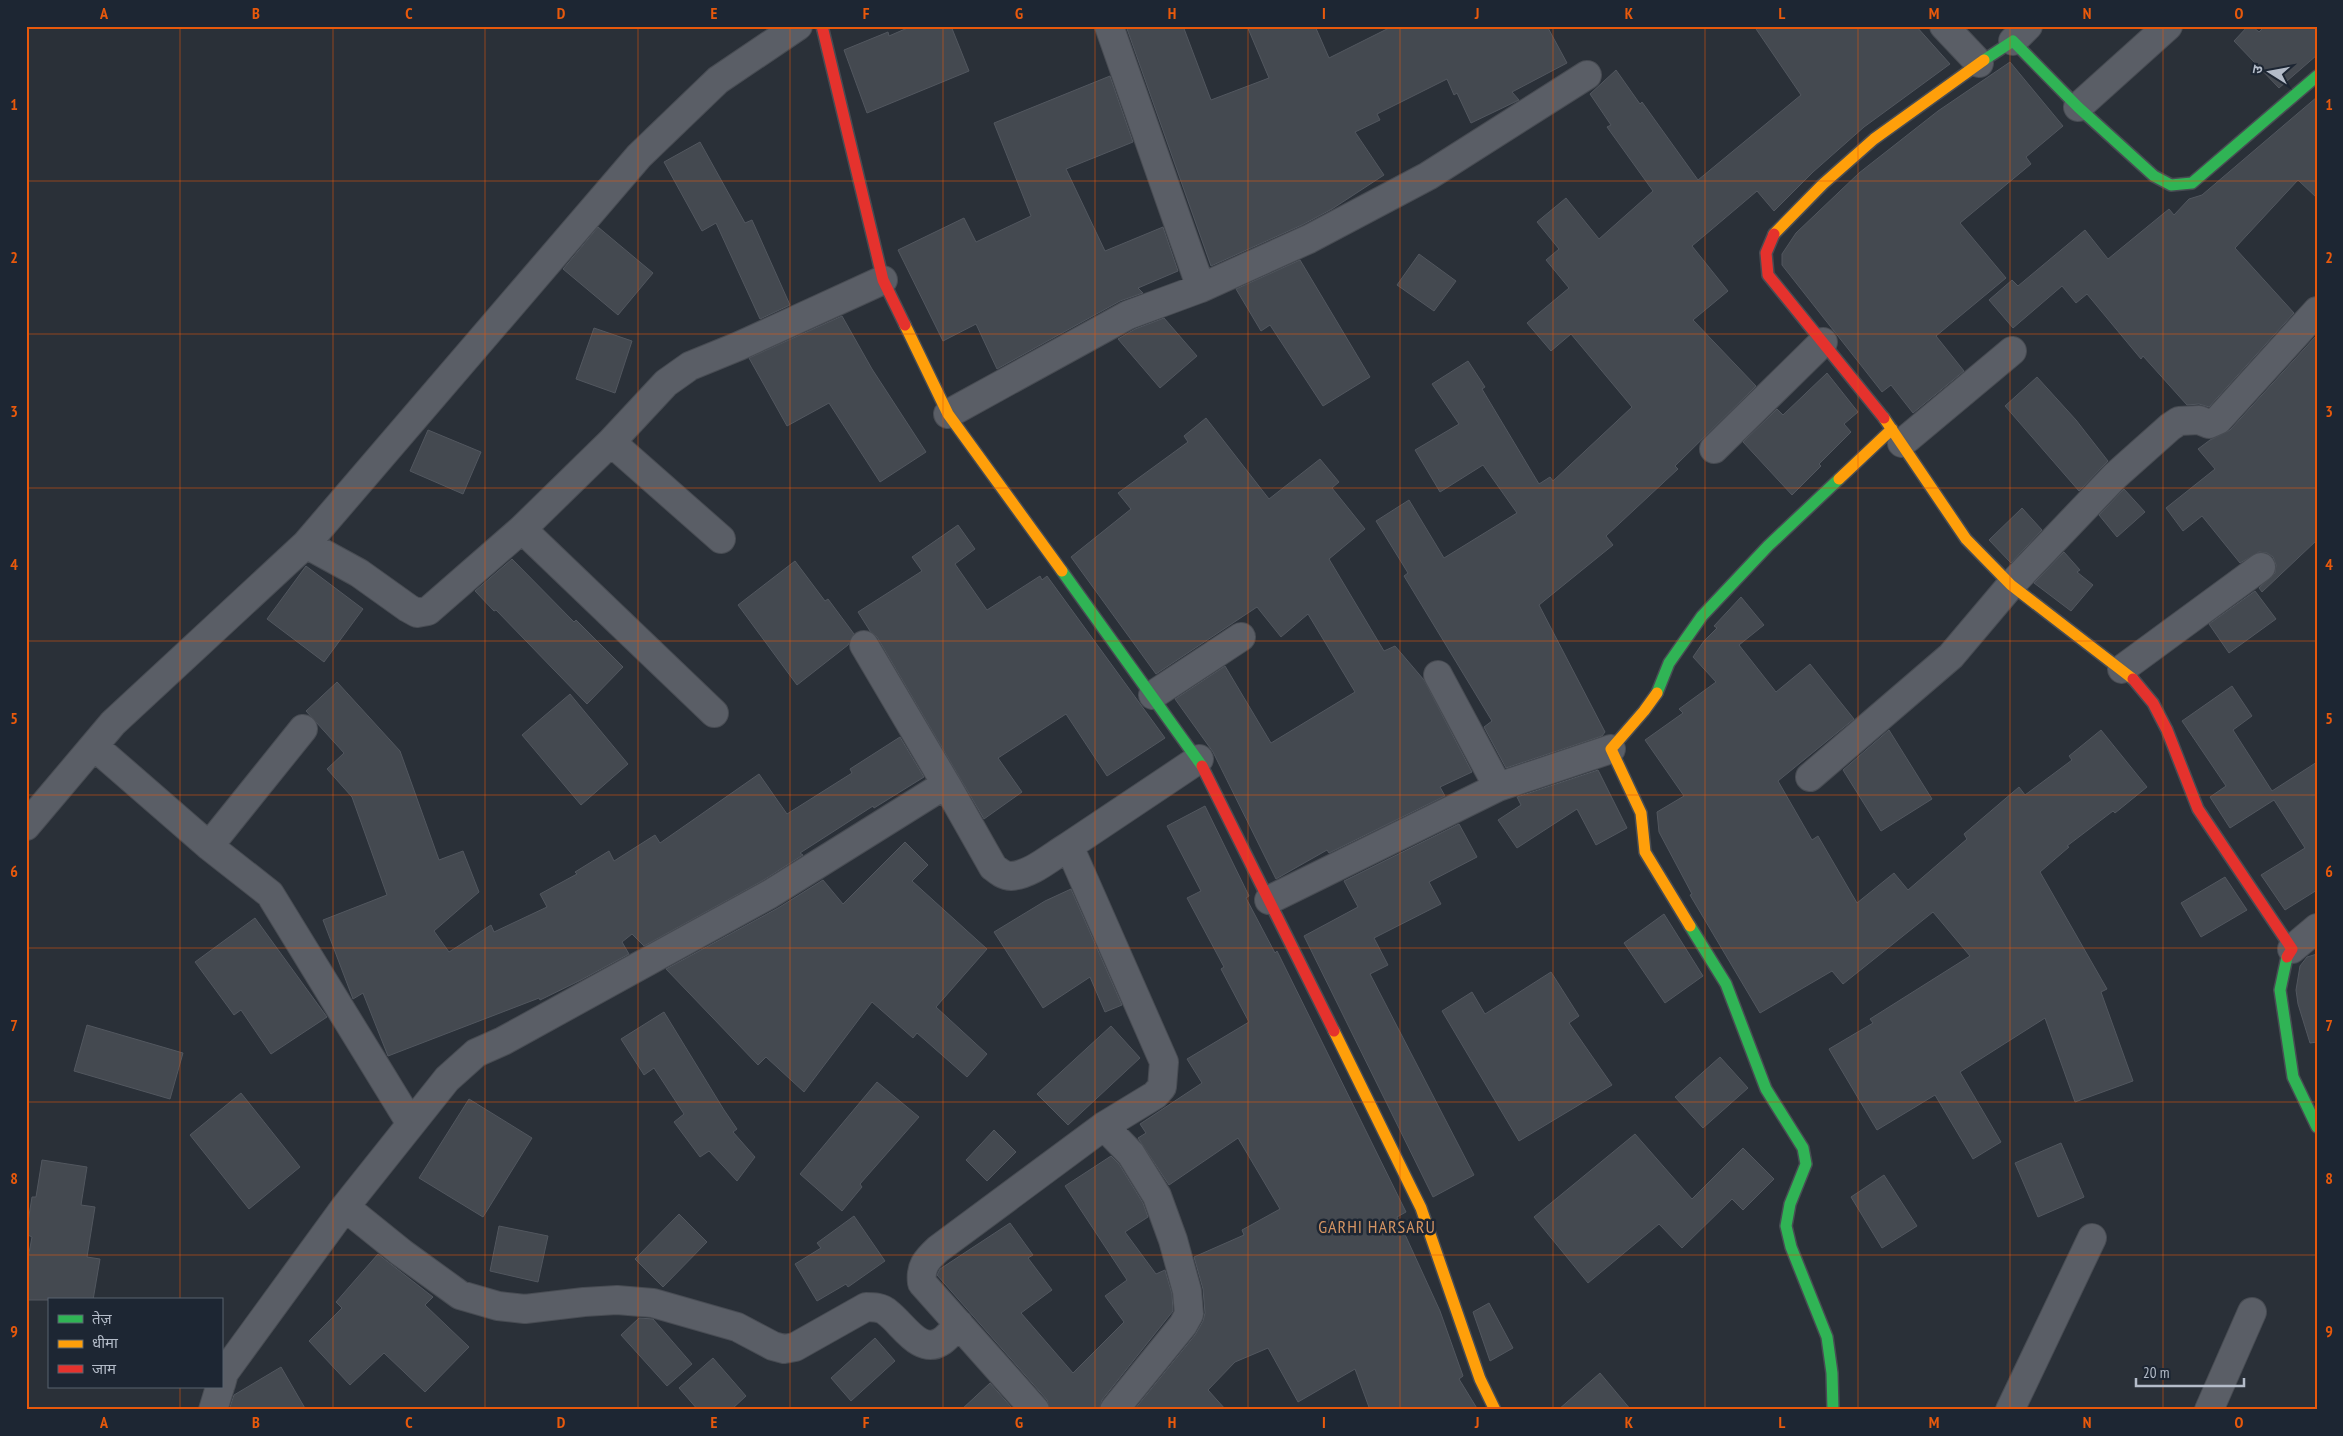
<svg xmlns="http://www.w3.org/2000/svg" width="2343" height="1436" viewBox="0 0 2343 1436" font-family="'PT Sans Narrow','Noto Sans Devanagari',sans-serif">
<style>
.building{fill:#444950;stroke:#52575f}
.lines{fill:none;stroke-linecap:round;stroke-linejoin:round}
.street-casing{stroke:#484c53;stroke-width:30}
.fast-casing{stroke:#484c53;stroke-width:14}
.slow-casing{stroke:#484c53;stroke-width:14}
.jam-casing{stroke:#484c53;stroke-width:14}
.street{stroke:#5a5e66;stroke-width:28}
.fast{stroke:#30b455;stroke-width:11}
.slow{stroke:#ff9f0a;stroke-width:11}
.jam{stroke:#e5322d;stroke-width:11}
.grid{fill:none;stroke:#e8590c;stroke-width:1;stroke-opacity:0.55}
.labels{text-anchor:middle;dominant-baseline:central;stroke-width:5;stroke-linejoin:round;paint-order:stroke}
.quarter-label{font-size:18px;letter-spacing:1px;fill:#d59563;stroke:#1d2633}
.neatline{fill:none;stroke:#e8590c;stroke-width:2}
.grid-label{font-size:16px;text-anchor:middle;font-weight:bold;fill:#e8590c}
</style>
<rect width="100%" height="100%" fill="#2a3038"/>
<path class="building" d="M912,26H951L969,71L867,113L844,50L888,32L889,36Z
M1126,26H1183L1211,100L1269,78L1247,26H1315L1329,58L1393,26H1547L1567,63L1512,92L1519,100L1471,123L1457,93L1454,95L1447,79L1377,114L1380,120L1355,132L1384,175L1332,209L1302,225L1211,266Z
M1754,26H1916L1950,64L1864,127L1813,172L1774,211L1757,191L1692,246L1728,291L1693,320L1756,386L1675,466L1678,469L1606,536L1613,545L1539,605L1605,732L1602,736L1506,768L1484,727L1492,721L1404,576L1408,573L1376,521L1409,500L1444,558L1517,513L1483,465L1440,492L1415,450L1459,424L1432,384L1468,361L1485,387L1482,389L1539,484L1550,477L1553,481L1632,407L1571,334L1551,351L1527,323L1569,288L1546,260L1559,249L1537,222L1566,198L1599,239L1653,191L1607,127L1611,125L1590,94L1616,70L1640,104L1642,102L1698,180L1801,95Z
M2248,26H2252L2259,32L2265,26H2317V55L2279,88L2234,41Z
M2010,62L2063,126L2026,157L2031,164L1960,223L2006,278L1936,336L1964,371L1913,413L1891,385L1882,392L1782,265V254L1796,233L1859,173L1938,111Z
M1110,76L1133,142L1066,169L1105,251L1163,227L1178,271L1138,288L1143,293L1120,301L997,369L976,324L943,341L898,250L964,218L976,242L1031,216L994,123Z
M2317,97V198L2298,180L2235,248L2294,313L2209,407L2199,404L2187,405L2143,356L2141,359L2087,294L2076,303L2062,286L2013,328L1989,300L2012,280L2018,286L2085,230L2108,259L2169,209L2174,215L2189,199L2202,195Z
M700,142L745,223L752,220L790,305L760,319L716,223L702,231L664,162Z
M598,227L653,273L618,315L563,269Z
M1419,254L1456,281L1434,311L1397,285Z
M1300,260L1370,377L1323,406L1270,325L1261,331L1236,289Z
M842,316L872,369L926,452L880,482L829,403L787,426L749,358Z
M1164,318L1197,356L1160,388L1118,339L1135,329Z
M594,328L632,341L615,393L576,379Z
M2315,337L2317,339V540L2262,592L2259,588L2275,573L2276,565L2273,557L2267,553L2259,552L2240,563L2202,516L2183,531L2166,508L2215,469L2198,449L2210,440L2230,430Z
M1827,373L1858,412L1844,424L1851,432L1819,464L1821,466L1792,495L1743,442L1777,409L1783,415Z
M2037,377L2076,420L2108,461L2079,491L2005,406Z
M1206,418L1269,499L1320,459L1339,482L1332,488L1365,529L1329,559L1384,651L1395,646L1424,680L1472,772L1440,787L1445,796L1329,853L1327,850L1276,879L1213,752L1175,699L1225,666L1271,743L1355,692L1308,614L1281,637L1257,607L1156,674L1071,557L1131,509L1118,493L1188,442L1184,436Z
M428,430L481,452L463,494L410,471Z
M2124,489L2145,512L2117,537L2099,515Z
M2022,508L2042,530L2011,563L1989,540Z
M958,525L975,549L955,564L987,610L1040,576L1042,580L1047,576L1165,738L1107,776L1066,714L998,758L1022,792L984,819L877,637L870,631L858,612L922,571L912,557Z
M2064,552L2080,570L2077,572L2093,585L2071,611L2034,583Z
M512,559L574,622L576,620L623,667L587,704L496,610L494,611L475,591Z
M795,561L825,601L828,599L854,634L848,645L797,685L738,605Z
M306,566L363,609L324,662L267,619Z
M2255,591L2276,619L2229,653L2209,624Z
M1741,597L1764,625L1739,645L1776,692L1810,664L1854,719L1778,781L1812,840L1818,836L1857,903L1894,873L1908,890L1967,839L1964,834L2019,787L2025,795L2072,760L2069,756L2101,730L2147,787L2115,813L2113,811L2067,846L2069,847L2040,872L2107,989L2101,992L2133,1081L2075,1102L2045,1018L1960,1072L2001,1142L1973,1159L1935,1095L1877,1130L1829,1049L1873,1023L1870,1019L1970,956L1933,912L1843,984L1832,971L1760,1013L1690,895L1692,894L1659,832L1657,812L1684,796L1645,740L1683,713L1679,709L1716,682L1693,657L1704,641L1717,628L1714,626Z
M337,682L400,751L439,860L463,851L479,892L434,931L449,952L491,925L494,932L547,907L540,894L577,874L575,872L609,851L614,861L655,835L660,843L759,774L787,814L852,773L850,769L900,737L924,777L874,808L873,806L800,853L803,855L762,881L644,946L632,934L622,942L629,954L581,980L540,1000L539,998L388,1056L363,993L353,999L323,920L387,895L352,797L327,769L344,753L306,711Z
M2232,686L2252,716L2233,730L2272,791L2317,762V890L2285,910L2261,875L2305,848L2274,800L2230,828L2210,797L2226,786L2182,721Z
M570,694L628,764L581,805L522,735Z
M1889,730L1932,799L1881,831L1843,770Z
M1598,770L1627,828L1596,845L1577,809L1517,848L1498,820L1521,805L1517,797Z
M1205,806L1249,896L1246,898L1275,953L1277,951L1406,1212L1397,1217L1440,1311L1463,1376L1459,1379L1478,1410H1370L1355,1369L1298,1402L1268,1348L1235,1362L1208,1390L1226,1410H1134L1195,1335L1203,1321L1205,1313L1203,1289L1194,1257L1244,1235L1242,1230L1280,1209L1238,1138L1169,1185L1138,1138L1146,1133L1140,1124L1202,1083L1187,1059L1249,1022L1221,969L1224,967L1187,898L1201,891L1167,826Z
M1459,824L1477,857L1429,882L1441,904L1374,938L1388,965L1370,974L1474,1175L1433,1197L1304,936L1358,907L1344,881Z
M905,842L928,865L912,881L987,949L936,1007L987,1054L967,1077L917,1033L913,1038L872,1002L804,1092L766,1057L758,1065L666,969L778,908L823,880L843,904Z
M2225,877L2247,910L2201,937L2181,903Z
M1071,889L1122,1005L1105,1012L1090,977L1043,1008L994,932L1045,901Z
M1664,914L1703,976L1665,1003L1624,943Z
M255,918L327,1017L271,1054L241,1010L234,1015L195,962Z
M2317,954V1042L2310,1043L2298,1004L2296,990L2300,966L2307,957Z
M1551,972L1579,1016L1569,1023L1612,1085L1519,1141L1442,1011L1472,992L1485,1014Z
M664,1012L724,1110L737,1129L733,1132L755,1157L737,1181L709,1151L700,1157L674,1122L684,1114L654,1068L644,1075L621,1039Z
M87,1025L183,1053L170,1099L74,1071Z
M1111,1026L1140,1058L1068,1125L1037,1094Z
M1720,1057L1748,1088L1703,1128L1675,1097Z
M877,1082L919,1117L860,1184L862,1187L842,1211L800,1174Z
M241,1093L300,1167L249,1209L190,1135Z
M469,1099L532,1138L483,1217L419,1178Z
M994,1130L1016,1152L987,1181L966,1160Z
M1635,1134L1692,1199L1743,1148L1774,1179L1743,1210L1732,1199L1682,1248L1659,1224L1588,1283L1534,1217Z
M2061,1143L2084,1197L2038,1217L2015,1163Z
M1111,1156L1119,1164L1143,1203L1148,1217L1125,1232L1156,1274L1165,1270L1172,1294L1173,1311L1102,1400L1099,1410H1050L1047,1400L937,1275L940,1269L1010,1223L1033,1255L1028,1258L1052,1290L1021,1313L1073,1373L1124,1322L1105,1296L1127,1280L1065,1186Z
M42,1160L87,1167L81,1205L95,1207L87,1257L100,1259L93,1300H26V1269L32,1237L26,1234L32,1197H36Z
M1884,1175L1917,1226L1882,1248L1851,1197Z
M679,1214L707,1242L663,1287L635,1259Z
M854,1216L885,1261L848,1287L846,1284L817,1301L795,1264L821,1248L817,1243Z
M499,1226L548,1236L538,1282L490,1271Z
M378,1254L433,1297L425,1305L469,1347L425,1392L384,1353L350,1385L309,1341L342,1308L336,1302Z
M1489,1303L1513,1348L1490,1361L1473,1312Z
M639,1318L653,1319L692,1364L667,1386L621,1335Z
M875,1338L895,1361L851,1401L831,1378Z
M713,1358L746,1396L731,1410H698L679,1388Z
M281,1367L306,1410H229L234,1395Z
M1600,1373L1631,1410H1558Z
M990,1383L1013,1409L961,1410Z"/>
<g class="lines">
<g class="street-casing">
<path id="street" d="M1109,26L1201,288
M1944,26L1979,63
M2013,41L2028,26
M2078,107L2168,26
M948,414L1128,315L1201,288L1309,239L1428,176L1587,75
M611,442L666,383L690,366L739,346L883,280
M1902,443L2012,351
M1714,449L1823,342
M522,529L714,713
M306,544L359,573L408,608L417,613L428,611L522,529L611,442L721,539
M864,645L946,784
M2122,669L2261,567
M1153,695L1241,637
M94,746L209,846L270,894L411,1124
M1810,777L1951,656L2011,585L2115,476L2170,427L2179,421L2199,420L2209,424L2218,420L2317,311
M1498,787L1611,749
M26,826L113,723L306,544L639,156L718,80L798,26
M209,846L303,729
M1269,900L1498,787L1438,675
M2292,949L2317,928
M1104,1126L1131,1154L1157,1196L1173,1240L1187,1291L1189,1314L1183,1325L1114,1410
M345,1207L402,1253L460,1295L498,1306L525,1309L584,1302L617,1300L653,1303L737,1327L773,1346L784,1349L795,1347L866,1307C873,1307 882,1307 888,1313C903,1324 920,1356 942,1341C948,1337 954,1329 959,1324
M221,1384L224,1373L345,1207L447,1079L476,1053L503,1041L770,894L946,784L993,867C998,871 1004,876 1011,876C1031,875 1052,856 1069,846
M213,1410L220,1387
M1035,1410L922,1283C920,1267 926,1260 938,1249L1104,1126L1155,1095L1162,1087L1164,1062L1069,846L1199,759
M2010,1410L2092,1238
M2209,1410L2252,1312"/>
</g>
<g class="fast-casing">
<path id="fast" d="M1984,60L2013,41L2078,107L2154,176L2171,185L2192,183L2317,76
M1062,571L1202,766
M1657,693L1669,663L1702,616L1768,546L1839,479
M1690,926L1726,984L1766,1089L1803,1148L1806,1164L1790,1204L1786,1226L1791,1247L1827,1337L1832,1373L1833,1410
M2287,957L2280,990L2293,1077L2317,1127"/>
</g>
<g class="slow-casing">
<path id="slow" d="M1774,234L1823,184L1874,139L1984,60
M905,325L948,414L1062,571
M1884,418L1966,539L2011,585L2133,679
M1839,479L1892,429
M1657,693L1644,711L1611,749L1641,813L1645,852L1690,926
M1334,1031L1421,1208L1480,1379L1495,1410"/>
</g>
<g class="jam-casing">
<path id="jam" d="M822,26L883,280L905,325
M1774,234L1766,253L1768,275L1884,418
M2133,679L2153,703L2167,730L2198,809L2292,949L2287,957
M1202,766L1334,1031"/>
</g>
<use href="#street" class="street"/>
<use href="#fast" class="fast"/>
<use href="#slow" class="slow"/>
<use href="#jam" class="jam"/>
</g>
<path class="grid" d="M180,26V1300M333,26V1410M485,26V1410M638,26V1410M790,26V1410M943,26V1410M1095,26V1410M1248,26V1410M1400,26V1410M1553,26V1410M1705,26V1410M1858,26V1410M2010,26V1410M2163,26V1410M26,181H2317M26,334H2317M26,488H2317M26,641H2317M26,795H2317M26,948H2317M26,1102H2317M26,1255H2317M180,1387V1410"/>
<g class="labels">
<g class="quarter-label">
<text x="1377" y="1226">GARHI HARSARU</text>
</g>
</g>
<rect width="2343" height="1436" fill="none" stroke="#1d2633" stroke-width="55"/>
<rect x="48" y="1298" width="175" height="90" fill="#1d2633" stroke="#59626f"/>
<rect x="58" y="1315" width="25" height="8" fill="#30b455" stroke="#59626f"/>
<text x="92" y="1324" font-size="15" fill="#b4bcc9">तेज़</text>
<rect x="58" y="1340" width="25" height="8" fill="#ff9f0a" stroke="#59626f"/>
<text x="92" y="1348" font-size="15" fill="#b4bcc9">धीमा</text>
<rect x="58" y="1365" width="25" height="8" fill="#e5322d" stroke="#59626f"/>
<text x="92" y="1374" font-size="15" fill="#b4bcc9">जाम</text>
<g transform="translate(2270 72) rotate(281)" stroke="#1d2633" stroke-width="4" paint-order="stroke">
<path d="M0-4L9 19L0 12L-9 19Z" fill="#b4bcc9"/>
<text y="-8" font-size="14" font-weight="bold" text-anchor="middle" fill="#b4bcc9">उ</text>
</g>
<path d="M2136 1378v8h108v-8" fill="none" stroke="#b4bcc9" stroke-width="2.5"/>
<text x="2143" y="1378" font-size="15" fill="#b4bcc9" stroke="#1d2633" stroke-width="4" paint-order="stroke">20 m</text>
<rect x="28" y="28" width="2288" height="1380" class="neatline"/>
<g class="grid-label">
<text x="104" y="19">A</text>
<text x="256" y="19">B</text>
<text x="409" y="19">C</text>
<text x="561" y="19">D</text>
<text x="714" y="19">E</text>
<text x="866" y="19">F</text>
<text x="1019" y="19">G</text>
<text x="1172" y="19">H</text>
<text x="1324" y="19">I</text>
<text x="1477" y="19">J</text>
<text x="1629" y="19">K</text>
<text x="1782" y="19">L</text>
<text x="1934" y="19">M</text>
<text x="2087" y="19">N</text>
<text x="2239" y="19">O</text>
<text x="14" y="110">1</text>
<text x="2329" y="110">1</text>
<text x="14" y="263">2</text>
<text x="2329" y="263">2</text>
<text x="14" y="417">3</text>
<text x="2329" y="417">3</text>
<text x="14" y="570">4</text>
<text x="2329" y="570">4</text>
<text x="14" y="724">5</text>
<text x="2329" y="724">5</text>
<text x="14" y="877">6</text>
<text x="2329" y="877">6</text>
<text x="14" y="1031">7</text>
<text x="2329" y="1031">7</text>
<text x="14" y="1184">8</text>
<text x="2329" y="1184">8</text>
<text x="14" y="1337">9</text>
<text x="2329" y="1337">9</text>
<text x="104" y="1428">A</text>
<text x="256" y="1428">B</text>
<text x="409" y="1428">C</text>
<text x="561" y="1428">D</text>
<text x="714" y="1428">E</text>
<text x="866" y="1428">F</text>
<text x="1019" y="1428">G</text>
<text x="1172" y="1428">H</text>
<text x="1324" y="1428">I</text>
<text x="1477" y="1428">J</text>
<text x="1629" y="1428">K</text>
<text x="1782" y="1428">L</text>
<text x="1934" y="1428">M</text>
<text x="2087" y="1428">N</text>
<text x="2239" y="1428">O</text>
</g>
</svg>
